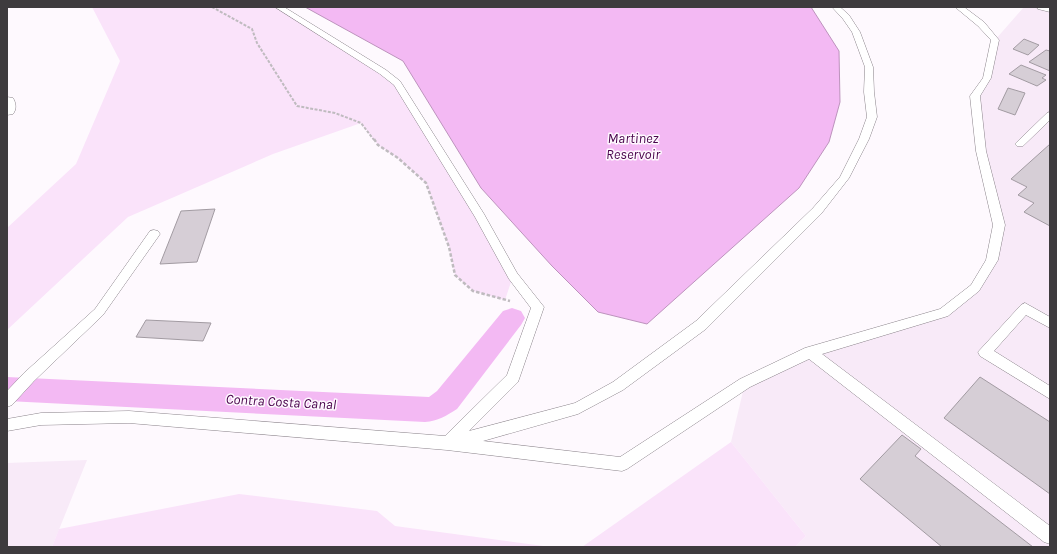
<svg xmlns="http://www.w3.org/2000/svg" width="1057" height="554" viewBox="0 0 1057 554" font-family="Karla,sans-serif">
<style>
.built{fill:#f8eaf8}
.green{fill:#fae3fa}
.water{fill:#f3b9f3;stroke:#bd93bd}
.lines{fill:none;stroke-linecap:round;stroke-linejoin:round}
.canal{fill:#f3b9f3;fill-rule:evenodd}
.building{fill:#d6ced6;stroke:#a29ba2}
.service-casing{stroke:#8b848b;stroke-width:1}
.minor-casing{stroke:#8b848b;stroke-width:1}
.path-far1{stroke:#bfbbbf;stroke-width:2;stroke-dasharray:3 1.5;stroke-linecap:butt}
.path{stroke:#bfbbbf;stroke-width:2.5;stroke-dasharray:3.5 2;stroke-linecap:butt}
.service{fill:#fff;fill-rule:evenodd}
.minor{fill:#fff;fill-rule:evenodd}
.labels{text-anchor:middle;dominant-baseline:central;stroke-width:3;stroke-linejoin:round;paint-order:stroke}
.water-label{font-size:14px;font-style:italic;fill:#4a044d;stroke:#fef9fe}
</style>
<rect width="100%" height="100%" fill="#fef9fe"/>
<path class="built" d="M1024,7H1050V547H795L806,536L731,442L745,383L810,352L944,313L975,288L992,260L999,225L975,96L987,77L995,40Z
M87,460L52,547H7V463Z"/>
<path class="green" d="M92,7H279L397,83L513,276L505,300L473,291L455,275L449,247L426,183L398,158L378,145L361,123L273,154L128,217L7,330V228L76,164L120,61Z
M731,442L806,536L795,547H582Z
M239,494L377,511L395,526L551,547H52L59,529Z"/>
<path class="water" d="M305,7H811L839,51L840,102L829,142L799,188L647,324L598,312L552,266L481,188L403,61Z"/>
<g class="lines">
<path class="canal" d="M512,308L521,311L525,318L521,325L457,409C446,416 438,421 425,422L7,401V377L429,397L437,391L503,311Z"/>
</g>
<path class="building" d="M1024,39L1039,45L1028,55L1013,49Z
M1046,50L1050,51V71L1029,62Z
M1021,65L1046,75L1042,78L1046,80L1037,86L1009,74Z
M1008,88L1025,93L1015,115L998,109Z
M1050,144V226L1024,212L1034,203L1018,195L1027,187L1011,179Z
M215,209L197,262L160,264L181,211Z
M146,320L211,323L203,341L136,337Z
M980,377L1050,422V494L944,418Z
M902,435L921,449L915,456L1033,547H942L860,479Z"/>
<g class="lines">
<g class="service-casing">
<path id="service" d="M275,7H284L386,70L400,81L484,214L517,273L544,307L518,382L469,431L575,403L613,382L696,321L813,208L840,177L859,139L867,117L864,92L865,67L852,32L843,19L832,7H840L849,15L860,32L873,67L874,92L877,117L869,139L849,178L821,214L706,329L623,390L578,414L483,441L620,457L740,379L805,348L940,309L971,285L986,260L993,225L976,151L970,96L983,78L991,40L978,26L955,7H964L984,22L999,40L991,78L980,96L986,151L1005,225L998,260L979,291L948,316L822,354L1050,526V544L1044,542L809,359L750,387L627,469L622,471L447,450L129,423L41,425L7,431V419L41,413L129,411L445,436L507,375L531,308L509,279L475,217L394,85L380,74Z
M1037,7H1050V12L1038,9Z
M1050,112V120L1023,146H1017L1015,144L1017,142L1047,113Z
M154,230L158,231L160,234L158,237L103,315L34,381L12,405L7,407V391L24,373L95,309L150,231Z
M1025,303L1050,317V328L1026,315L994,351L1050,386V399L980,356L978,352L1021,305Z"/>
</g>
<g class="minor-casing">
<path id="minor" d="M7,97L13,98C16,103 17,109 13,114L7,115Z"/>
</g>
<path class="path-far1" d="M212,7L252,29L257,43L297,106L335,113L361,123L374,140"/>
<path class="path" d="M374,139L378,145L398,158L426,183L449,247L455,275L473,291L510,301"/>
<use href="#service" class="service"/>
<use href="#minor" class="minor"/>
</g>
<g class="labels">
<g class="water-label">
<text x="633" y="138">Martinez<tspan x="633" dy="16">Reservoir</tspan></text>
<text transform="translate(281 402) rotate(3)">Contra Costa Canal</text>
</g>
</g>
<rect width="1057" height="554" fill="none" stroke="#3e3b3e" stroke-width="16"/>
</svg>
